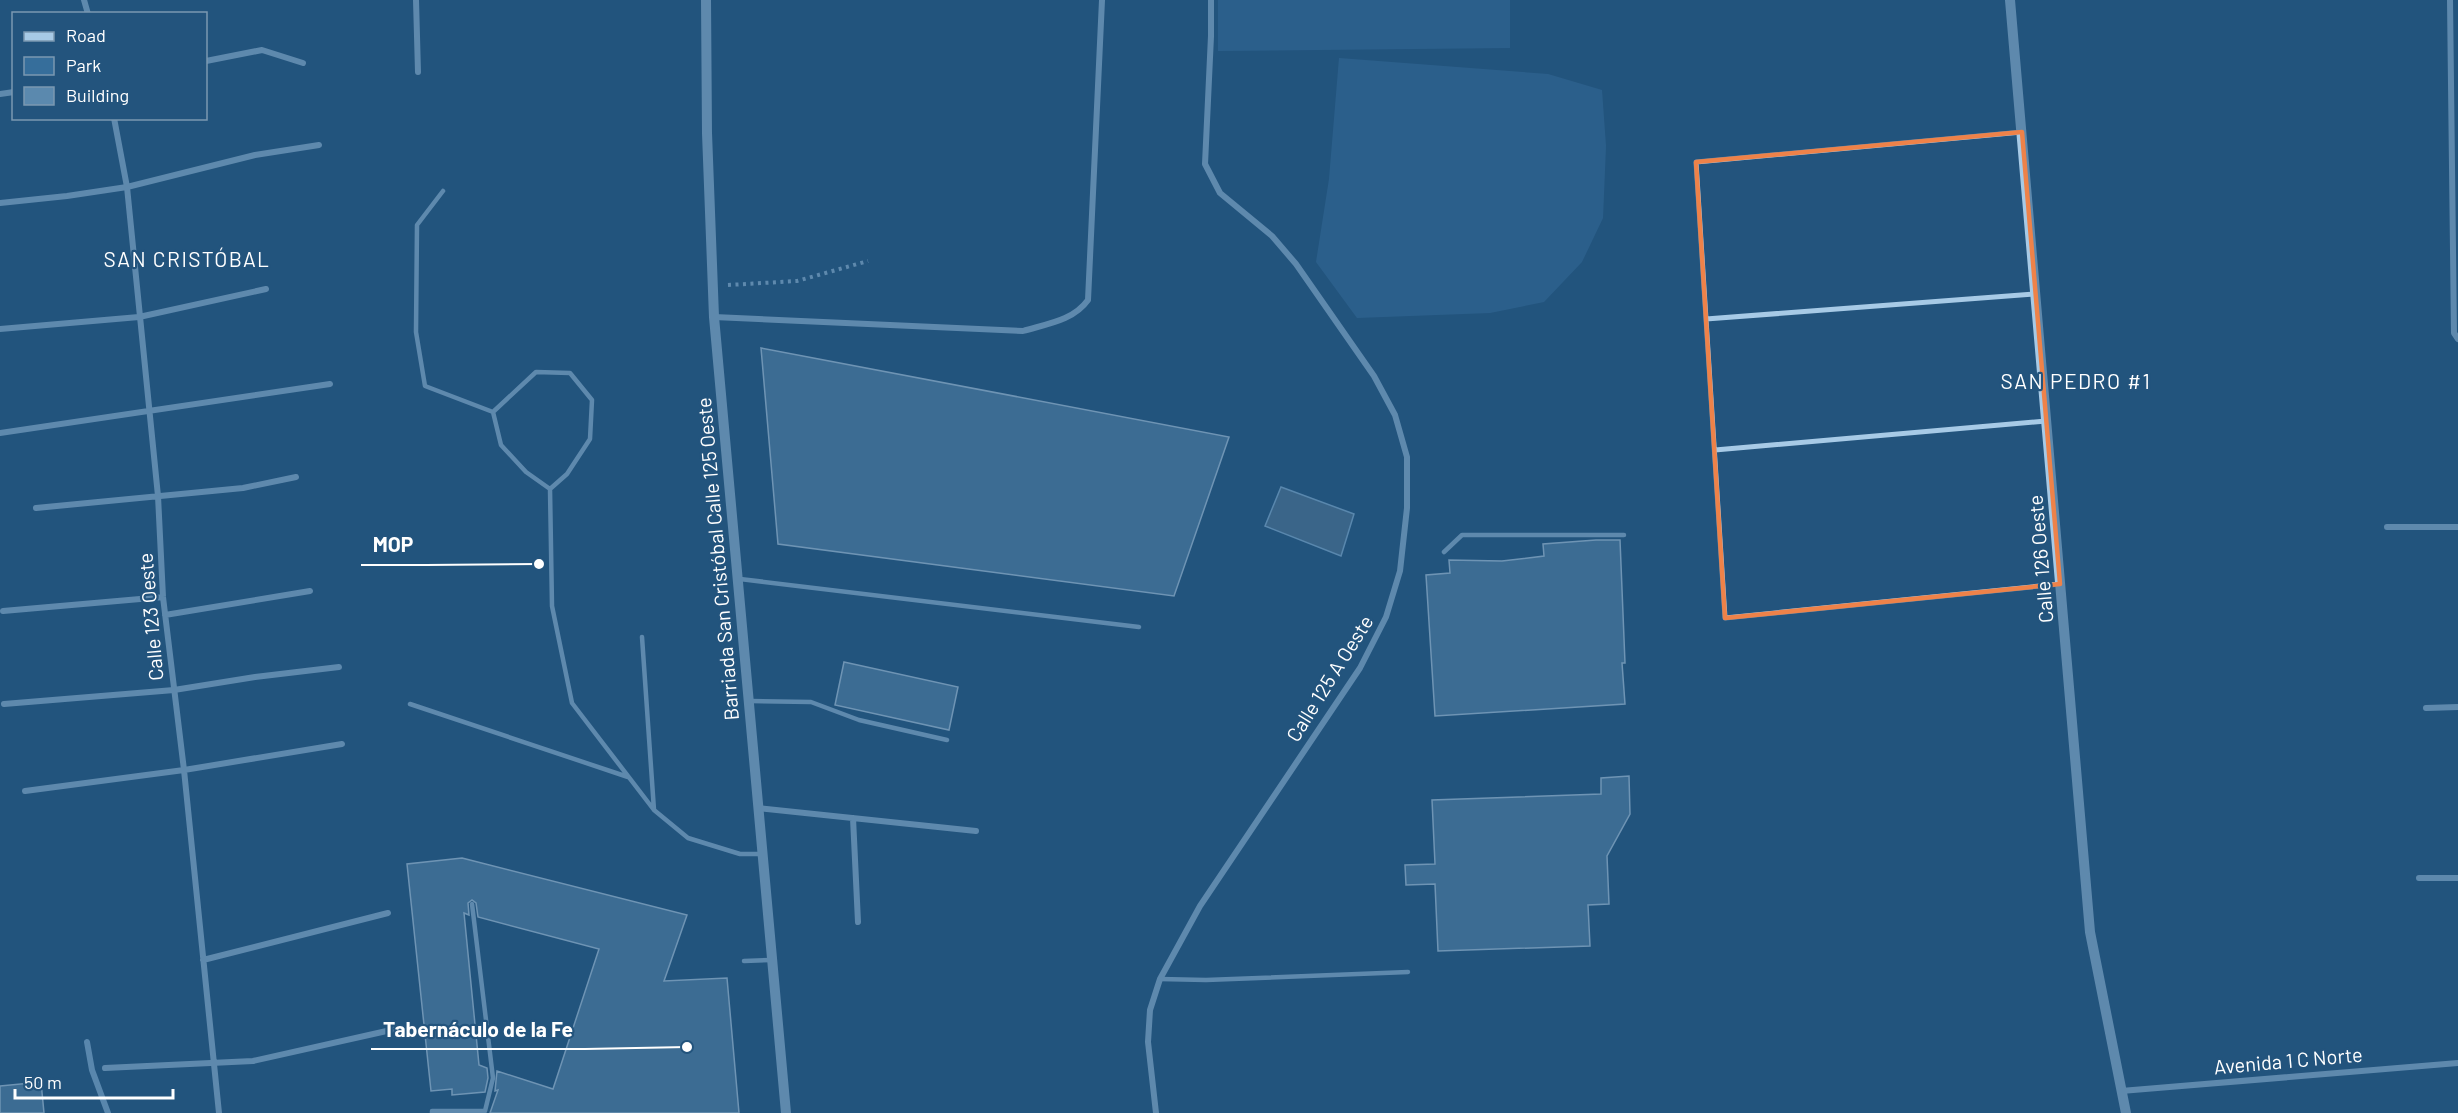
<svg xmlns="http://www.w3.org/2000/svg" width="2458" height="1113" viewBox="0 0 2458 1113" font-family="Barlow,sans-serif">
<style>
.green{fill:#366e9b}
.water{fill:#577b98;stroke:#9bc6e7;stroke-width:1.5}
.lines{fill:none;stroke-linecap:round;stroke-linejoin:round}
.stream{stroke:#9bc6e7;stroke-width:6}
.building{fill:#5b89ae;stroke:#cae2f5;stroke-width:1.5}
.path{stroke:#a7cae6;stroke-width:4;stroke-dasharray:3 4.5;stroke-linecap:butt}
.service{stroke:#a7cae6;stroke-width:4.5}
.pedestrian{stroke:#a7cae6;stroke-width:5}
.minor{stroke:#a7cae6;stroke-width:6}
.tertiary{stroke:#a7cae6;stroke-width:10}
.marked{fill:none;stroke:#ee8249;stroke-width:4.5;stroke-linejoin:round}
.labels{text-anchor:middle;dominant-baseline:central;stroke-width:4.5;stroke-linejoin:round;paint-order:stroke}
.street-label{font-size:20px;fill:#fff;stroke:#23547d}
.neighbourhood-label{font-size:21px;letter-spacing:1.5px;fill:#fff;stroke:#23547d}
.leader{fill:none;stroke:#fff;stroke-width:2}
.callout-dot{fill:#fff;stroke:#23547d;stroke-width:2}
.callout-label{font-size:21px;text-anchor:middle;font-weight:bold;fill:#fff;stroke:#23547d;stroke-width:4.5;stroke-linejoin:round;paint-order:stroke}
</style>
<rect width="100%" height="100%" fill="#23547d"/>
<path class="green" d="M1218,0H1510V48L1218,51Z
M1339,58L1548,74L1602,90L1606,146L1603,218L1582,262L1544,302L1490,313L1357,318L1316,262L1329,179Z"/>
<path class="water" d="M1281,487L1354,514L1341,556L1265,526Z"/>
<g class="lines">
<path class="stream" d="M87,1042L92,1070L108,1113"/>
</g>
<path class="building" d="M761,348L1229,437L1174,596L778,544Z
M1596,540H1620L1625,663H1622L1625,704L1435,716L1426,575L1450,573L1449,560L1502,561L1544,556L1543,544Z
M844,662L958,687L949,730L835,705Z
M1629,776L1630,814L1607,856L1609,904L1588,905L1590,946L1438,951L1435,884L1406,885L1405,865L1435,864L1432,800L1601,794V778Z
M462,858L687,915L664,981L727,978L739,1113H490L498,1090L495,1091L497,1071L553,1089L599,949L478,917L476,903L472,900L468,903L469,915L464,913L479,1065L487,1068L488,1078L485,1092L452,1095V1089L431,1091L407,864Z
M41,1082L44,1113H0V1086Z"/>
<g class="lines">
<path class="path" d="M728,285L797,281L868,261"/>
<path class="service" d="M443,191L417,225L416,332L425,386L493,412
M550,489L526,472L501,445L493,412L536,372L570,373L592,400L590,439L567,474L550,489L552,606L572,703L654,810L688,838L740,854H761
M1444,552L1462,535H1624
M740,579L1139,627
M642,637L654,810
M750,701L811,702L859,720L947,740
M410,704L628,777
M744,961L771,960
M1160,979L1206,980L1408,972
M432,1113V1111H485L493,1078L472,904"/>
<path class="pedestrian" d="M2022,132L1696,162L1725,618L2060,584
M1706,319L2035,294
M1715,450L2046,421"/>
<path class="minor" d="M84,0L88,14
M416,0L418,72
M2450,0L2454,333L2458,339
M206,61L262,50L303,63
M0,94L14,92
M114,118L127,187L158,496L163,597L184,770L219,1113
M0,203L67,196L127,187L255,155L319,145
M714,317L1023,331C1046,324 1073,321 1088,300L1102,0
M0,329L139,317L266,289
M0,433L330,384
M36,508L243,488L296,477
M2387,527H2458
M3,611L163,597
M165,615L310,591
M4,704L174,690L255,677L339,667
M2426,708L2458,707
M25,791L184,770L342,744
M758,808L976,831
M853,818L858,922
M2419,878H2458
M203,960L388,913
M105,1068L253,1061L400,1028
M2121,1091L2458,1063
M1156,1113L1148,1042L1150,1010L1160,979L1200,906L1360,668L1386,617L1400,571L1407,508V457L1395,415L1374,376L1296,264L1272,236L1220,193L1205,164L1211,36V0"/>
<path class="tertiary" d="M706,0L707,133L714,317L786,1113
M2010,0L2090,932L2126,1113"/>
</g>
<path d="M0 0H2458V1113H0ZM2022,132L2060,584L1725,618L1696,162Z" fill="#23547d" fill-opacity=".55" fill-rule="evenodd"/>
<path class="marked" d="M2022,132L2060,584L1725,618L1696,162Z"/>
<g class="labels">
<g class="street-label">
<text transform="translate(717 559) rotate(-95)">Barriada San Cristóbal Calle 125 Oeste</text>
<text transform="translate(2040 559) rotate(-95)">Calle 126 Oeste</text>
<text transform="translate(150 617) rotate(-95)">Calle 123 Oeste</text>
<text transform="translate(1329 678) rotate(-58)">Calle 125 A Oeste</text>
<text transform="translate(2288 1060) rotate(-5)">Avenida 1 C Norte</text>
</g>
<g class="neighbourhood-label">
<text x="187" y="258">SAN CRISTÓBAL</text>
<text x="2076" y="380">SAN PEDRO #1</text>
</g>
</g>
<path class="leader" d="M539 564L426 565H361M687 1047L585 1049H371"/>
<g class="callout-dot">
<circle cx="539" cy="564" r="6"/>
<circle cx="687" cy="1047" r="6"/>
</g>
<g class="callout-label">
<text x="393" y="552">MOP</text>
<text x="478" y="1037">Tabernáculo de la Fe</text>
</g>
<rect x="12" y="12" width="195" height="108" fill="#23547d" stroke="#7b98b1" stroke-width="1.5"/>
<rect x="24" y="32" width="30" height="9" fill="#a7cae6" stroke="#7b98b1" stroke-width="1.5"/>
<text x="66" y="42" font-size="18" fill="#ffffff">Road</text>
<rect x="24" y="57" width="30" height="18" fill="#366e9b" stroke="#7b98b1" stroke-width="1.5"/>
<text x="66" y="72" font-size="18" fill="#ffffff">Park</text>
<rect x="24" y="87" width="30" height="18" fill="#5b89ae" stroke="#7b98b1" stroke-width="1.5"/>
<text x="66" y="102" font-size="18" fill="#ffffff">Building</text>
<path d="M15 1089v9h158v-9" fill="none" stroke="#ffffff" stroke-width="3"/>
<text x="24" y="1089" font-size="18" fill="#ffffff" stroke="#23547d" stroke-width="4.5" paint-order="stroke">50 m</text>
</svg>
